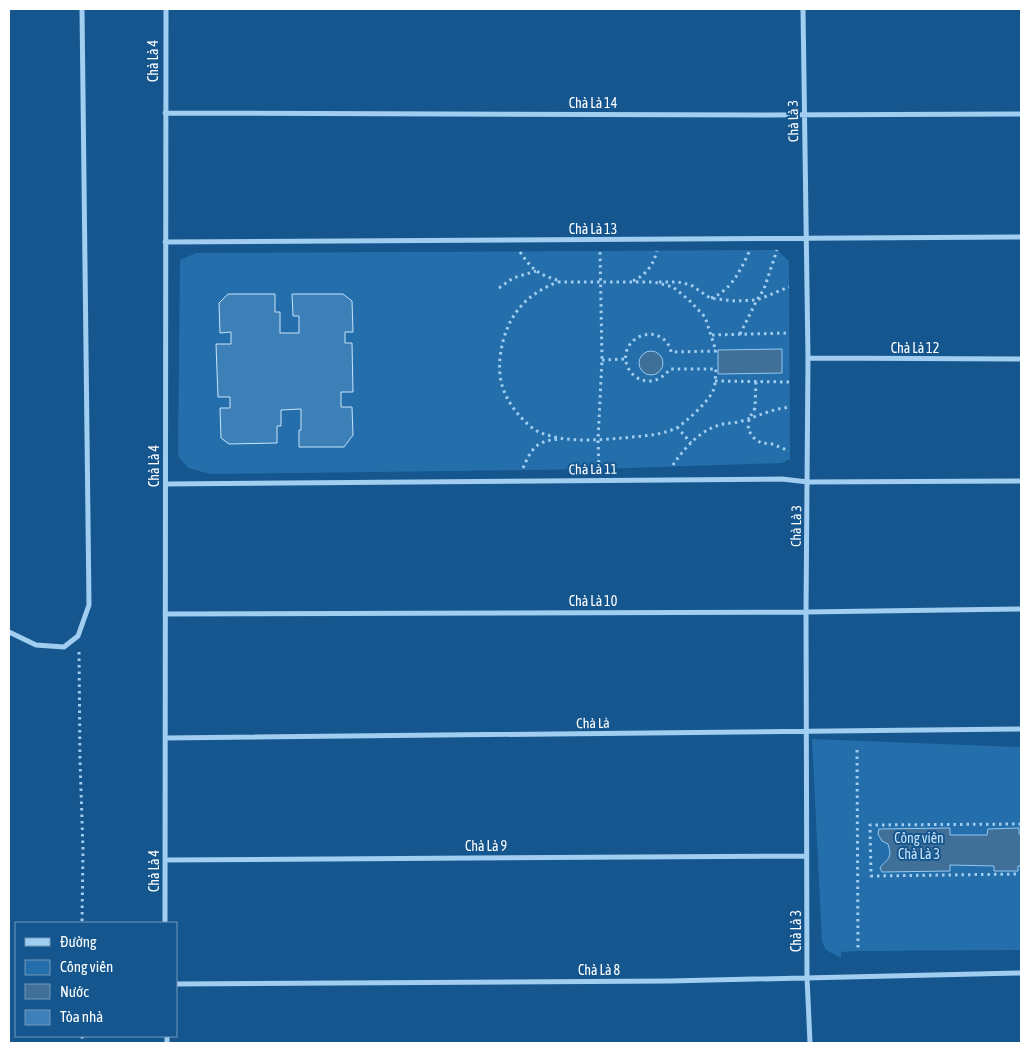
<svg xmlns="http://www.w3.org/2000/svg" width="1030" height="1052" viewBox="0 0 1030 1052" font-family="'Asap Condensed',sans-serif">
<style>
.green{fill:#246fab}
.water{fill:#406f98;stroke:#92c9f3}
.building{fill:#3d80b7;stroke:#c7e4fc}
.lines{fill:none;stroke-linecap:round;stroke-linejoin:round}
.path{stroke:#a0cdf0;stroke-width:3;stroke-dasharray:2.5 4;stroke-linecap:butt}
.street{stroke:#a0cdf0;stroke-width:5}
.labels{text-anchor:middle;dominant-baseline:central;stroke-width:4;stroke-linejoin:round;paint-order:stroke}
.street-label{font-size:14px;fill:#fff;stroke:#15568e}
.park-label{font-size:14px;fill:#c7e4fc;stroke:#15568e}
</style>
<rect width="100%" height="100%" fill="#15568e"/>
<path class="green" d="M777,250L789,261L790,459L782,463L599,469L210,474L188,468L178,456L180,260L196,253Z
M812,739L1021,747V950L858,951L841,952V958L826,950L822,942Z"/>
<path class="water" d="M782,349V373L718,374V350Z
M639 363a12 12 0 1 1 24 0a12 12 0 1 1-24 0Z
M950,828V835H987L988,829L1019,828V834H1021V866H1018V871H994V866L950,865V871L882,872L880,868C887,858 893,860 888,844L882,841L878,834L879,829Z"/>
<path class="building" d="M228,294H275V312H280V333H299V316H293L292,294H343L352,301L353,332H345V343H352L353,392H341V407H352L353,435L344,447H299V430H301V409L281,410V426H277V443L229,444L221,438L220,408H230V397H218L216,344H231V332L220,333L219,303Z"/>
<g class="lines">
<path class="path" d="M520,252C533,271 538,274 560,281
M633,281C647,274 653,265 657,251
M558,282H654L673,287L689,300L705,317L716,351L671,352C670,344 664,338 656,335C649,333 640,335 634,340C609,362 645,401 670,369H716C715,376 716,385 713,391C707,403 688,420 678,427C661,436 641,436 622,438C596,440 564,443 539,432C532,429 524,421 519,415C499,392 496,370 503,341C511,311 529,293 558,282Z
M659,282H678L691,285L710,298L735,301L757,300L789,287
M499,288L513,278L536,271
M711,298C732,290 741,269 750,250
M740,334L757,300L764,289L777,250
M712,335L789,333
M602,360L626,359
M715,381L789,382
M756,382L755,408L749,419L748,430L754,438L761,443L772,444L789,451
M677,427L691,443
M673,465C685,447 701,429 723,424C729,423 736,423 742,421C758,416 772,409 790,407
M523,468C532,448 536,441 559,439
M599,469L598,440L602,360L600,252
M79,652L80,760L83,850L82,923
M857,750L858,951
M1021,824L870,825L871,876L1021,874
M82,1036L83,1043"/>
<path class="street" d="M803,9L808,358L806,612L807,977L810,1043
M165,113L765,115L1021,114
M165,242L1021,237
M808,358L1021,359
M166,484L782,479L808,482L1021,481
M165,614L806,612L1021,609
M9,632L36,645L64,647L78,636L89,605L82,9
M165,738L1021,729
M165,860L807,856
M165,923L166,9
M176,984L670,981L1021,973
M167,1036V1043"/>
</g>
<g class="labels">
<g class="street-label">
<text transform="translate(153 61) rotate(-90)">Chà Là 4</text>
<text x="593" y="103">Chà Là 14</text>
<text transform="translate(793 121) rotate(-91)">Chà Là 3</text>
<text x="593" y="229">Chà Là 13</text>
<text x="915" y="348">Chà Là 12</text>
<text transform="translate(154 466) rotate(-90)">Chà Là 4</text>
<text transform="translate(593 469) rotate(-1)">Chà Là 11</text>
<text transform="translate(796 526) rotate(-89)">Chà Là 3</text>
<text x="593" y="601">Chà Là 10</text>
<text transform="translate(593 723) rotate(-1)">Chà Là</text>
<text x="486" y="846">Chà Là 9</text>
<text transform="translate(154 871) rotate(-90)">Chà Là 4</text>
<text transform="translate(796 931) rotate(-90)">Chà Là 3</text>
<text x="599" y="970">Chà Là 8</text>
</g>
<g class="park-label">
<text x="919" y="838">Công viên<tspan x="919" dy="16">Chà Là 3</tspan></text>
</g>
</g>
<rect width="1030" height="1052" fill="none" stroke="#ffffff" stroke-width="20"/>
<rect x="15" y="922" width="162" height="115" fill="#15568e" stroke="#739abb"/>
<rect x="25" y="938" width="25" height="8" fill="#a0cdf0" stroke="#739abb"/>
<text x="60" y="947" font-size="15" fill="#ffffff">Đường</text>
<rect x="25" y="960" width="25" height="15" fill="#246fab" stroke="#739abb"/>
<text x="60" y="972" font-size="15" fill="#ffffff">Công viên</text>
<rect x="25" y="984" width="25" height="15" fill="#406f98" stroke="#739abb"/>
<text x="60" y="997" font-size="15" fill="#ffffff">Nước</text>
<rect x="25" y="1010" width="25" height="15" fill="#3d80b7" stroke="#739abb"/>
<text x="60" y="1022" font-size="15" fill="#ffffff">Tòa nhà</text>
</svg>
